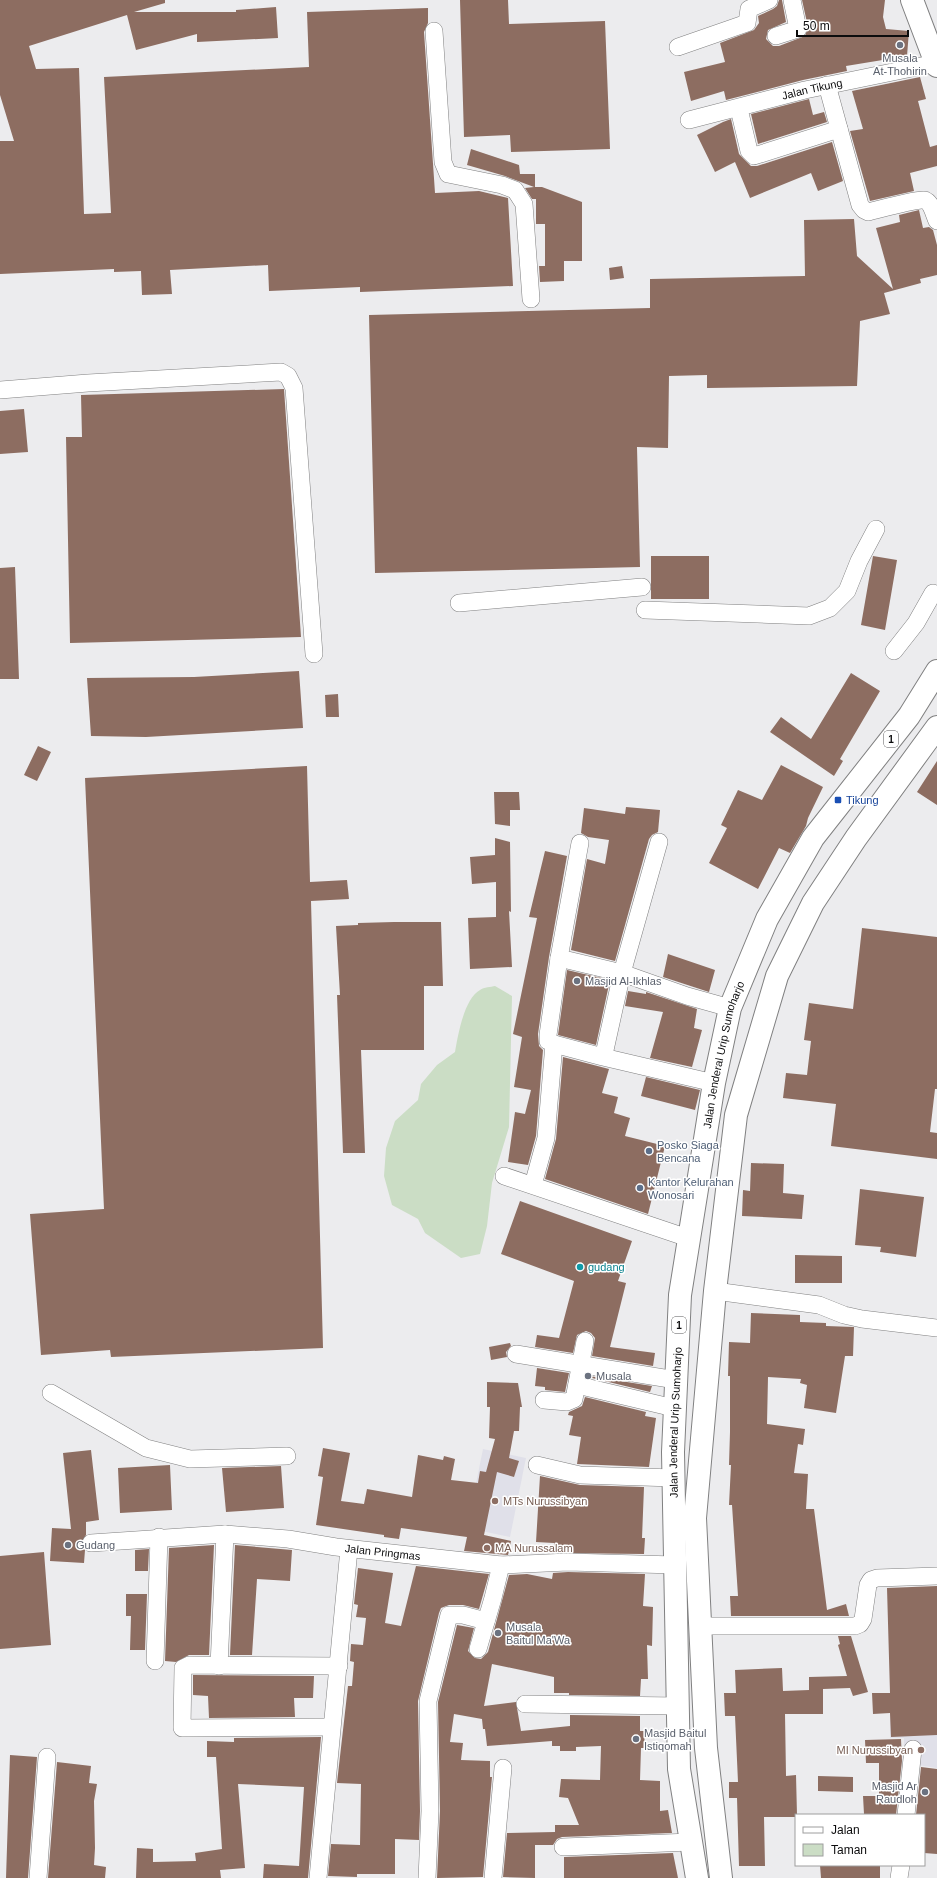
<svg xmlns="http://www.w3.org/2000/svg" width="937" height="1878" viewBox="0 0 937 1878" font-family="Arial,sans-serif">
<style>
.built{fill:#e0e0e9}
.green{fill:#cbddc5}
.building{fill:#8d6d61}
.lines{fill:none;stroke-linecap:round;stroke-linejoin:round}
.minor-casing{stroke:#808081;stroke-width:18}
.highway-casing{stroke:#808081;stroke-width:24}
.minor{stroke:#fff;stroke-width:17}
.highway{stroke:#fff;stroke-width:22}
.worship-dot{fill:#6b7280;stroke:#fff;stroke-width:1.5}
.transit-dot{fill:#1a4fb4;stroke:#fff;stroke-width:1.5}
.service-dot{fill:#5c6f8a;stroke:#fff;stroke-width:1.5}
.culture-dot{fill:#0f9aa8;stroke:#fff;stroke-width:1.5}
.education-dot{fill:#8d6e63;stroke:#fff;stroke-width:1.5}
.labels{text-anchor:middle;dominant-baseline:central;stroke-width:3;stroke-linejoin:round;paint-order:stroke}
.shield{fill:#fff;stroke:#555556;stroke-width:1}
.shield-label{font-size:10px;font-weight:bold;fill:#0c0c0d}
.worship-label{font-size:11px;fill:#5b616d;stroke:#fff;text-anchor:start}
.street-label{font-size:11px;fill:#0c0c0d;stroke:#fff}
.transit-label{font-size:11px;fill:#164399;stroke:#fff;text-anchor:start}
.service-label{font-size:11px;fill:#4e5e75;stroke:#fff;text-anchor:start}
.culture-label{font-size:11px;fill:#0d838f;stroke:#fff;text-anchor:start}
.education-label{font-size:11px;fill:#785e54;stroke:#fff;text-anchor:start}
</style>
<rect width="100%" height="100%" fill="#ececee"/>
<path class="built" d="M483,1449L526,1458L510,1537L467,1528Z
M937,1711V1768L904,1763V1738H890V1713Z"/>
<path class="green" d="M495,986L512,996L509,1127L492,1183L487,1226L480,1254L461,1258L425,1233L418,1219L392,1205L384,1176L386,1148L395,1121L418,1100L421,1084L437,1065L455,1052C458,1035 464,999 480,990C484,987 491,987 495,986Z"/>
<path class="building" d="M0,0H165V3L134,12H236V10L276,7L278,38L197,42V34L136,50L127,15L29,46L36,69L79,68L84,214L111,213L104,77L309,67L307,12L428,8V23L424,32L435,193L479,191L508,198L513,286L360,292V287L269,291L268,265L170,270L172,294L142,295L141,271L114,272V269L0,274V141H14L0,95Z
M460,0H508L509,24L605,21L610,149L511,152L510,135L464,137Z
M779,0H782L786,22L768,30L766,39L773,46H779L805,36L808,27L802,0H885L883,17L886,29L909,31L907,56L846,66L847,71L803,80L726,100L724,91L691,101L684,72L725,62L720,43L754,30L759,23L758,16L773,9L777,6Z
M920,77L926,99L918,101L930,147L937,145V166L910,173L914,191L870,201L850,131L863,129L852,91Z
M809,99L813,115L824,112L827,122L758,144L751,114Z
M731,119L739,154L751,166H757L832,142L843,181L818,191L811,173L750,198L735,162L715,172L697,135L723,122Z
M471,149L519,165L520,174H535V187H542L582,202V261H564V281L540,282L539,266H545V224H536V199H532L525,188L534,187L505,176L467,165Z
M919,210L923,228L929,227L933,230L937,245V275L920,279L921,283L884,293L890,314L860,321L857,386L707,388V375L669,376L668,448L637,447L640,567L375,573L369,315L650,308V279L805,276L804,220L854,219L857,256L893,289L876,228L900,222L899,215Z
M622,266L624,278L610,280L609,268Z
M284,389L301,637L70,643L66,437H82L81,395Z
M24,409L28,452L0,454V411Z
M651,556H709V599H651Z
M873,556L897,560L885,630L861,625Z
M15,567L19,679H0V568Z
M299,671L303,728L146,737L91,736L87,678L194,677Z
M851,673L880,691L840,759L843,761L834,776L770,732L781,717L811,739Z
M338,694L339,717H326L325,695Z
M38,746L51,752L37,781L24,775Z
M937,761V805L917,792Z
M781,765L823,787L808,818L806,826L790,853L779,848L758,889L709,863L727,828L721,825L738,790L762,800Z
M307,766L310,882L347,880L349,899L311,901L323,1348L111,1357L110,1350L41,1355L30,1214L104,1209L85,778Z
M494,792H519L520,810H510V826L495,824Z
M626,807L660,810L658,832L652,835L649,839L615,961L571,950L587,859L605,864L609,840L588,837L581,833L584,808L625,814Z
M495,838L510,842L511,912L509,911L512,967L470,969L468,918L496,917V882L472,884L470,857L495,855Z
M545,851L567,856L549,957L538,1034L539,1046L543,1050L536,1136L528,1165L508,1162L515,1112L525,1114L531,1090L514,1087L522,1037L513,1034L537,918L529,917Z
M394,922H441L443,986H424V1050H361L365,1153H343L337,995H340L336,926L358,925V923Z
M862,928L937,937V1089H935L930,1132L937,1133V1159L831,1146L836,1104L783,1098L786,1073L807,1075L811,1041L804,1040L809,1003L853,1009Z
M668,954L715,970L709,992L663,977Z
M567,970L610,980L596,1045L558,1035Z
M628,991L646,994V992L697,1009L694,1028L702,1030L692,1067L650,1058L663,1012L625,1006Z
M563,1057L609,1069L602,1093L618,1097L614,1113L630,1118L625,1136L665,1146L648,1214L545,1179L556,1139Z
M646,1077L700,1090L695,1110L641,1096Z
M751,1163L784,1164L783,1193L804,1195L802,1219L742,1216L743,1190L750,1191Z
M860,1189L924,1197L916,1257L880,1252L881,1247L855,1245Z
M520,1201L632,1241L618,1281L626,1283L610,1347L655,1353L653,1366L592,1356L595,1338L591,1333L586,1331L577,1335L573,1353L535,1347L537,1335L559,1338L574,1281L501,1254Z
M795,1255L842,1256V1283H795Z
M751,1313L800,1315V1322L826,1323V1326L854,1327L853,1356H845L836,1413L804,1408L807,1385L800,1383L801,1379L768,1377L767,1424L805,1429L803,1445L798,1444L794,1473L808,1474L806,1509H814L827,1610L846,1604L849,1616H731L730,1596H738L732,1505H729L731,1465H729L730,1432V1376H728L729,1342L750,1343Z
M510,1343L511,1346L506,1352L507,1357L491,1360L489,1347Z
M537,1368L569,1373L565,1392L545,1390V1387L535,1386Z
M589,1376L652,1386L650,1392L588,1377Z
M487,1382L518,1383L522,1407H520L519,1431H514L509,1458L519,1461L514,1477L497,1472L484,1535L511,1541L508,1555L464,1551L467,1537L401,1528L399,1539L384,1537V1535L316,1525L323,1477L318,1476L323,1448L350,1453L341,1501L364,1504L367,1489L412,1497L418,1455L443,1460L444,1456L455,1459L451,1480L478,1483L480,1471L486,1472L495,1439L489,1438L490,1407H487Z
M585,1397L646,1412L645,1416L656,1418L649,1467L577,1464L581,1437L569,1435L573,1416L568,1415L569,1412L582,1406Z
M91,1450L99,1520L86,1522V1535L81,1543L85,1550L84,1563L50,1561L52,1528L71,1529L63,1453Z
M170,1465L172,1510L120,1513L118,1468Z
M281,1466L284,1508L226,1512L222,1468Z
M540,1476L580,1485L644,1487L642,1538H645L644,1554L554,1553V1543L536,1542Z
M214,1545L209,1655H189L176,1662L165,1661L169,1548Z
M235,1545L292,1550L290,1581L257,1579L252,1655H230Z
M149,1549L148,1571H135V1550Z
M44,1552L51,1645L0,1649V1556Z
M416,1566L489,1574L479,1609L463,1605H449L441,1608L439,1613L418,1701L420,1811L419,1840L395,1839V1874H357V1877L328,1876L331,1844L360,1845L361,1784L337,1783L348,1686H352L354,1662L350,1661L351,1644L363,1645L366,1618L356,1617L358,1605L354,1604L358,1568L393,1573L385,1623L401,1626Z
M568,1572L645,1574L643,1606L653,1607L652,1646L647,1645L648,1679H641L640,1696L569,1695V1693H554V1677L492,1664L484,1706L516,1702L521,1731L570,1726V1715L640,1716V1731H645L644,1748H641L640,1780L660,1781V1811L668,1810L672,1833L562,1837L557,1839L553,1845H535V1878L503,1877L507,1833L555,1832V1825H579L568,1798L559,1797L561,1779L600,1780L601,1746L576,1747V1751H560V1746H552V1741L487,1746L485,1729H483L482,1719L454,1714L450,1742L463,1743L461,1760L490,1761V1777H492L483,1877L437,1878L440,1811L438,1702L457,1625L474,1628L468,1651L475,1658L481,1659L488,1652L509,1575L527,1574L552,1579L553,1573Z
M937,1586V1735L891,1737L890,1713L873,1714L872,1693H890L887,1588Z
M126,1594H147L145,1650H130L131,1616H126Z
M838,1636H851L868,1692L853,1696L850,1688L823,1689V1714H785L786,1776L796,1775L797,1815L796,1817H764L765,1866H739L737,1798H729V1782H738L735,1716H725L724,1693H736L735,1670L782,1668L783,1691L809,1690V1677L847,1676L838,1645L840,1644Z
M193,1675L314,1676L313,1698H294L295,1717L209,1718L208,1696L193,1695Z
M321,1737L308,1878H263L264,1864L299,1866L304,1787L238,1784L245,1868L220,1870L221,1878H136L137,1848L153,1849V1862L196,1861L195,1853L222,1849L216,1757H207V1741L234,1742V1738Z
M901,1739L902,1761L896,1815L864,1814L863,1796H879V1763H866L865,1740Z
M10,1755L37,1757L28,1878H6Z
M57,1762L91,1766L89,1783L97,1784L94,1801L95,1848L94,1865L106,1867L105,1878H48Z
M921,1767L937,1769V1854L924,1853V1815H916Z
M818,1776L853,1777V1792L818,1791Z
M673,1853L678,1878H564V1857Z
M820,1865H880V1878H821Z"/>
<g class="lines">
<g class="minor-casing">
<g id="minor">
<path d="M434,31L443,162L448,174L502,185L515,190L524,204L531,299"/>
<path d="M776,36L798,29L792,0"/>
<path d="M678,47L747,23L749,9L769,0"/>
<path d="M827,85L860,205L864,210L868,212C877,210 921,198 925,200C932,203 934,215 937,221"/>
<path d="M739,109L749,151L754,156L839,129"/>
<path id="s1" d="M689,120L805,90L936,63"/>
<path d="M0,390L88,383L281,372L288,376L294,388L314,654"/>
<path d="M459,603L642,587"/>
<path d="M645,610L809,616L830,608L847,591L859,561L876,529"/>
<path d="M894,651L916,623L933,593"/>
<path d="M559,958L622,973L687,996L730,1008"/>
<path d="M554,1044L603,1057L714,1083"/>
<path d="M605,1050L622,973L659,842"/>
<path d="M504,1176L688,1238"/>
<path d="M533,1185L546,1138L554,1044L548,1041V1035L559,958L580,843"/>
<path d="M715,1291L819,1305L844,1315L862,1319L937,1328"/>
<path d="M516,1354L676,1380"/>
<path d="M577,1385L674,1408"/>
<path d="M51,1393L146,1448L190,1459L287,1456"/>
<path d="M544,1400L567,1402L574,1399L585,1341"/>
<path d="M537,1465L580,1475L674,1478"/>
<path id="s2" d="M91,1543L225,1534L288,1539L336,1547L501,1565L568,1562L675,1565"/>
<path d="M700,1626H855L860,1624L863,1619L868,1585L871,1580L877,1578L937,1576"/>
<path d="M478,1649L493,1598L501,1565"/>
<path d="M155,1661L159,1537"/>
<path d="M219,1666L225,1534"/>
<path d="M525,1704L678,1706"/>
<path d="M331,1727L182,1728L183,1668L189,1665L339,1666"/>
<path d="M906,1815L913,1749"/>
<path d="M563,1847L691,1842"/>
<path d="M38,1878L47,1757"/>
<path d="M318,1878L349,1549"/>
<path d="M427,1878L430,1811L428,1701L449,1615H463L486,1621"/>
<path d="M493,1878L503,1768"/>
<path d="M899,1878L901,1865"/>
</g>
</g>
<g class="highway-casing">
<g id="highway">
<path d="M912,0L937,66"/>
<path id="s3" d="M697,1878L679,1769L673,1452L680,1295L714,1083L730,1008L767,919L813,838L909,716L937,671"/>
<path d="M721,1878L706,1748L695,1518L715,1291L736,1115L777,976L813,903L856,838L937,727"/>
</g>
</g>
<use href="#minor" class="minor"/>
<use href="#highway" class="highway"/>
</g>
<g class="worship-dot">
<circle cx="900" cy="45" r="4"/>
<circle cx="577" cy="981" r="4"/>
<circle cx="588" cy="1376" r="4"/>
<circle cx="68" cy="1545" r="4"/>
<circle cx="498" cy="1633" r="4"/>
<circle cx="636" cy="1739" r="4"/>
<circle cx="925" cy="1792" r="4"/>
</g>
<rect class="transit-dot" x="834" y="796" width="8" height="8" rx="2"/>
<g class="service-dot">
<circle cx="649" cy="1151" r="4"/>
<circle cx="640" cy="1188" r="4"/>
</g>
<circle class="culture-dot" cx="580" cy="1267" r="4"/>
<g class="education-dot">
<circle cx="495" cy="1501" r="4"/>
<circle cx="487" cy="1548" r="4"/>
<circle cx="921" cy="1750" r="4"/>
</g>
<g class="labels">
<g class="shield">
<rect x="884" y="731" width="14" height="16" rx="3"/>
<rect x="672" y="1317" width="14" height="16" rx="3"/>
</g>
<g class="shield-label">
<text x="891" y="739">1</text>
<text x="679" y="1325">1</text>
</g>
<g class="worship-label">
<text x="900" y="58" text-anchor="middle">Musala<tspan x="900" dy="13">At-Thohirin</tspan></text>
<text x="585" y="981">Masjid Al-Ikhlas</text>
<text x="596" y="1376">Musala</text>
<text x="76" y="1545">Gudang</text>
<text x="506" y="1627">Musala<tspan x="506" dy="13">Baitul Ma'Wa</tspan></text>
<text x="644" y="1733">Masjid Baitul<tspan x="644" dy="13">Istiqomah</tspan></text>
<text x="917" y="1786" text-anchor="end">Masjid Ar<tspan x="917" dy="13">Raudloh</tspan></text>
</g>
<g class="street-label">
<text stroke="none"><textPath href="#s1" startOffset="127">Jalan Tikung</textPath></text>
<text stroke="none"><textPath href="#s3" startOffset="829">Jalan Jenderal Urip Sumoharjo</textPath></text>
<text stroke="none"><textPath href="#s3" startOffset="457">Jalan Jenderal Urip Sumoharjo</textPath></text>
<text stroke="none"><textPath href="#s2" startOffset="293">Jalan Pringmas</textPath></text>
</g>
<g class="transit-label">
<text x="846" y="800">Tikung</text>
</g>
<g class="service-label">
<text x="657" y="1145">Posko Siaga<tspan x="657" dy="13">Bencana</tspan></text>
<text x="648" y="1182">Kantor Kelurahan<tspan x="648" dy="13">Wonosari</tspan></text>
</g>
<g class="culture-label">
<text x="588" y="1267">gudang</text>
</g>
<g class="education-label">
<text x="503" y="1501">MTs Nurussibyan</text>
<text x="495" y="1548">MA Nurussalam</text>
<text x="913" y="1750" text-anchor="end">MI Nurussibyan</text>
</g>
</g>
<rect x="795" y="1814" width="130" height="52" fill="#ffffff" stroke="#9e9e9e"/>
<rect x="803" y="1827" width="20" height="6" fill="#ffffff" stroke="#9e9e9e"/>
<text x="831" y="1834" font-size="12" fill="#0c0c0d">Jalan</text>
<rect x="803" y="1844" width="20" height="12" fill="#cbddc5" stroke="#9e9e9e"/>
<text x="831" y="1854" font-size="12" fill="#0c0c0d">Taman</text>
<path d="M797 30v6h111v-6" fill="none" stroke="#0c0c0d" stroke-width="2"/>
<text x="803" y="30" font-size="12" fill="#0c0c0d" stroke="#ffffff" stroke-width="3" paint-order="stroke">50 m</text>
</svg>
